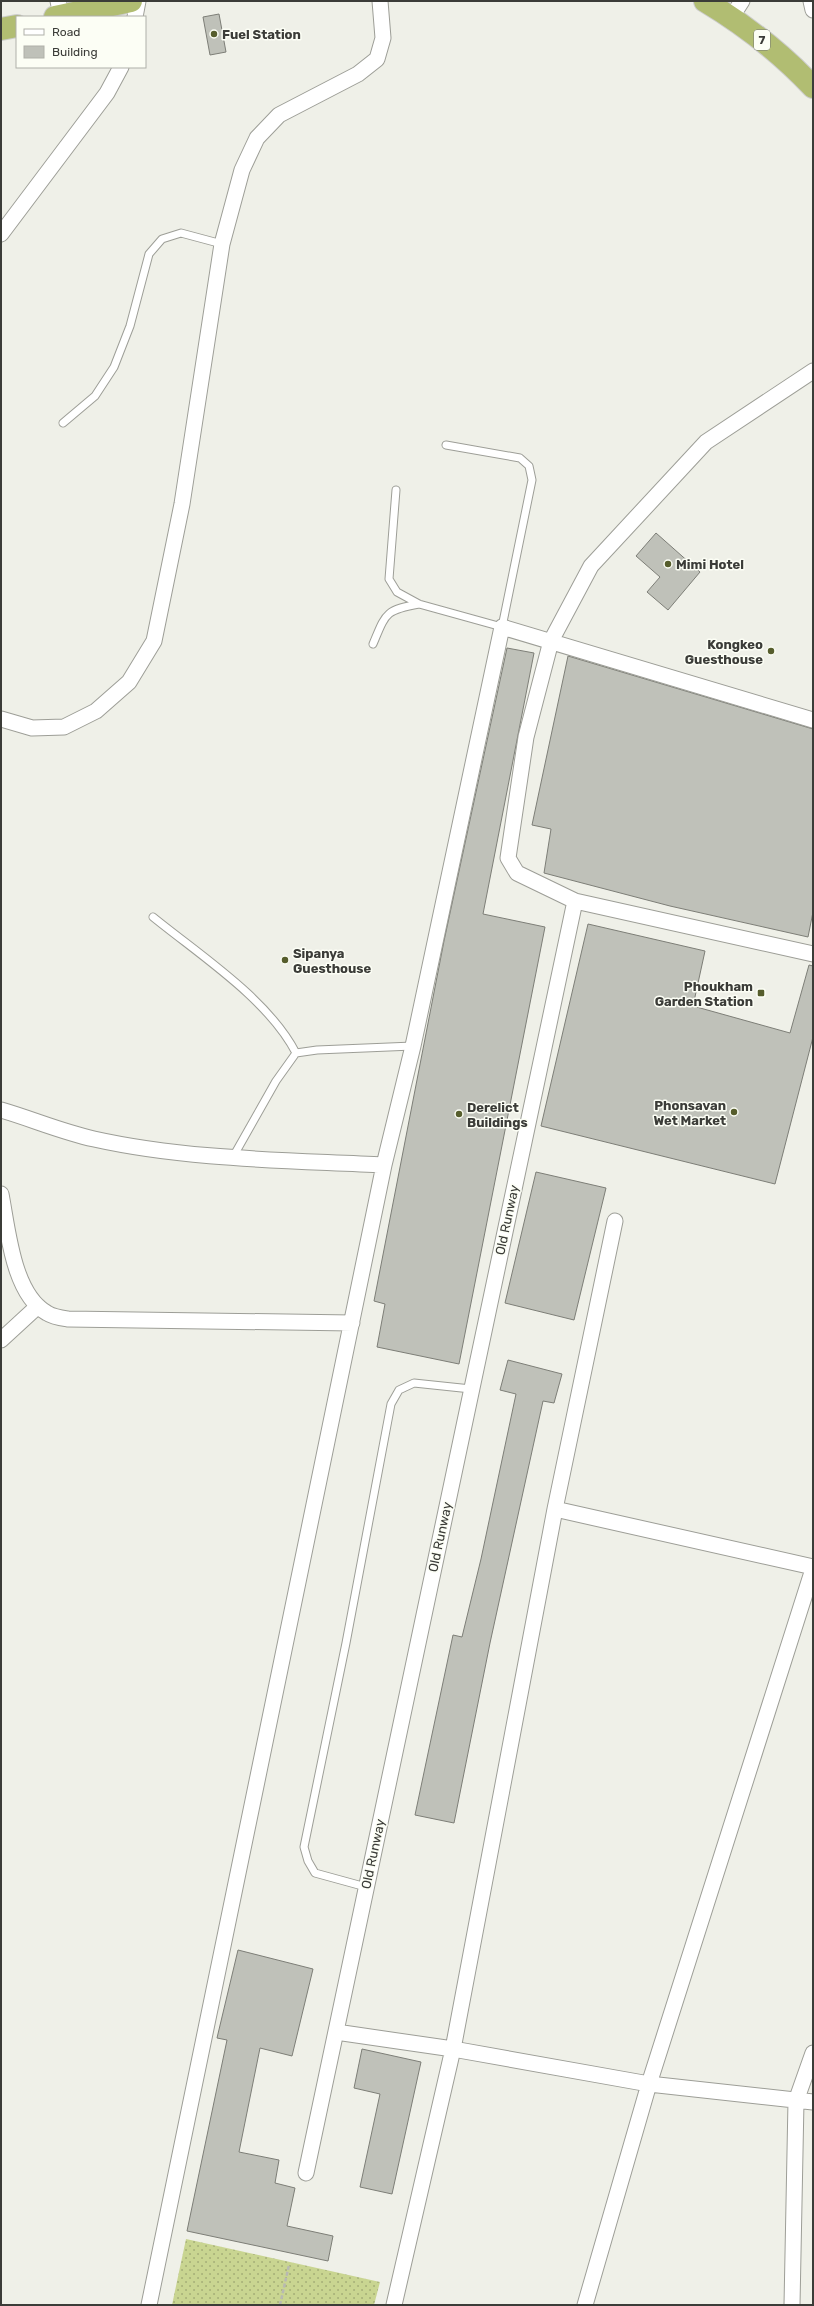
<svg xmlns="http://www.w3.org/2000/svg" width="814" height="2306" viewBox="0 0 814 2306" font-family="Rubik,sans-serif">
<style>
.grass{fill:url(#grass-dots)}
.building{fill:#bfc1b9;stroke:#7d7e77}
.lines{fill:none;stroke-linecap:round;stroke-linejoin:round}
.lane-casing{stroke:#9d9e97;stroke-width:9}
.street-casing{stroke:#9d9e97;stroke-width:17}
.highway-casing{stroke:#cccccb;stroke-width:24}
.path{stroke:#b8b9b2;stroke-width:2.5;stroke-dasharray:4 2;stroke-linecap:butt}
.lane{stroke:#fff;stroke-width:7}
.street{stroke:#fff;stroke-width:15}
.highway{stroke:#b1bd72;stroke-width:22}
.poi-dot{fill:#565d2c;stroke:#fcfef5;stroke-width:1.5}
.labels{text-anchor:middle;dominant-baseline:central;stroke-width:3;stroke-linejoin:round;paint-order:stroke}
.shield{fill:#fcfef5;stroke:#757671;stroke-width:1}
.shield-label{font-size:12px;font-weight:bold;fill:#3b3c38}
.poi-label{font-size:13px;font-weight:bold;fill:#3b3c38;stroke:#fcfef5;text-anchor:start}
.street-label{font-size:13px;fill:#3b3c38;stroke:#fcfef5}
</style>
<defs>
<pattern id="grass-dots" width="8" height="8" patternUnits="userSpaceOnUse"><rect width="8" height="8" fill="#c9d591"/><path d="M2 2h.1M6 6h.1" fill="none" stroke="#a4ae77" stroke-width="1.8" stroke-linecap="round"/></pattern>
</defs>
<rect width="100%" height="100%" fill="#eff0e8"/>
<path class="grass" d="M186,2239L380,2282L374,2305H172Z"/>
<path class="building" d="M219,14L226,52L210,55L203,17Z
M656,533L700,572L668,610L647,592L660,577L636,556Z
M507,648L534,653L483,914L545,927L459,1364L377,1347L385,1304L374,1301L444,941Z
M568,656L813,729V912L808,937L670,906L544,873L551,829L532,825Z
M588,924L705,951L693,1006L790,1033L809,965L813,966V1037L775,1184L541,1126Z
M536,1172L606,1188L574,1320L505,1303Z
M508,1360L562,1374L554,1403L543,1401L490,1643L454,1823L415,1815L453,1635L462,1637L481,1559L516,1394L500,1390Z
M238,1950L313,1969L292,2056L260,2048L239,2152L279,2160L275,2183L295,2188L287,2226L333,2236L328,2261L187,2231L227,2040L217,2038Z
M362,2049L421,2062L392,2194L360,2187L380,2094L354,2088Z"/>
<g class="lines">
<g class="lane-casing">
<path id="lane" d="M63,423L95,396L114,367L130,326L149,254L162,239L181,233L222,244
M396,490L389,579L397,592L419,604L502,627L532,480L529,466L520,458L446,445
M373,644C386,613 385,610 419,604
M153,917C201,956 268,999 296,1053
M233,1157L276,1081L296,1053L317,1050L413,1046
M366,1887L315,1873L308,1861L304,1847L346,1643L391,1404L399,1390L414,1383L471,1389"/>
</g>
<g class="street-casing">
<path id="street" d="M58,1L61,15
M811,1L813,10
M135,17L138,1
M731,18L742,1
M1,234L107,93L121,67
M813,371L706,442L591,566L551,641L526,737L508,858L517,873L575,901L813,954
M1,719L32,728L64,727L96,711L129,682L154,641L182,504L222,244L242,170L257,138L279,115L358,74L377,59L383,38L380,1
M1,1110C32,1119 62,1132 94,1139C188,1160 288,1160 384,1165
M1,1194C8,1230 13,1294 47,1313C53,1317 61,1318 68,1319L352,1323
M1,1340L38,1306
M555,1509L813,1567
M336,2032L453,2049L649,2084L813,2102
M306,2173L575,901
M149,2305L384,1165L413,1046L502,627L813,720
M394,2305L453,2049L555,1509L615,1221
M585,2305L649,2084L813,1569
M792,2305L796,2101L813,2053"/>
</g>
<g class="highway-casing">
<path id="highway" d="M705,1C745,25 781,53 813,87
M55,17L131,1
M1,29L17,26"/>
</g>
<path class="path" d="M280,2305L289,2265"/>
<use href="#lane" class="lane"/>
<use href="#street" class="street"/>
<use href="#highway" class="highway"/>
</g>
<g class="poi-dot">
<circle cx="214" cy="34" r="4"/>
<circle cx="668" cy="564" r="4"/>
<circle cx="771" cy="651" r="4"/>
<circle cx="285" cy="960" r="4"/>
<rect x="757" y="989" width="8" height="8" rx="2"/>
<circle cx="734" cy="1112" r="4"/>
<circle cx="459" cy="1114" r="4"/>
</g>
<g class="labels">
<rect class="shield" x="754" y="30" width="16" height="20" rx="3"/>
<g class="shield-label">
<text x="762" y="40">7</text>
</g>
<g class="poi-label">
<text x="222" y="34">Fuel Station</text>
<text x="676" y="564">Mimi Hotel</text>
<text x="763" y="644" text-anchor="end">Kongkeo<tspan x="763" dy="15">Guesthouse</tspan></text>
<text x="293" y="953">Sipanya<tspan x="293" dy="15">Guesthouse</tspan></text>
<text x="753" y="986" text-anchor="end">Phoukham<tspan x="753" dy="15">Garden Station</tspan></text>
<text x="726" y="1105" text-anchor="end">Phonsavan<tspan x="726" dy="15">Wet Market</tspan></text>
<text x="467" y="1107">Derelict<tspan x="467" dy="15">Buildings</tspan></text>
</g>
<g class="street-label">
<text transform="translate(507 1220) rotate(-78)">Old Runway</text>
<text transform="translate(440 1537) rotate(-78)">Old Runway</text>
<text transform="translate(373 1854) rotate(-78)">Old Runway</text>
</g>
</g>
<rect width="814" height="2306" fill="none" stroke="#3b3c38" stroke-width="4"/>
<rect x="16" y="16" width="130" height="52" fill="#fcfef5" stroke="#afb0a9"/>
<rect x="24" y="29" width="20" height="6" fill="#ffffff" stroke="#afb0a9"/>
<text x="52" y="36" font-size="12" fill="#3b3c38">Road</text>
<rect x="24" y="46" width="20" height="12" fill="#bfc1b9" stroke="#afb0a9"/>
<text x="52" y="56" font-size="12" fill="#3b3c38">Building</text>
</svg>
